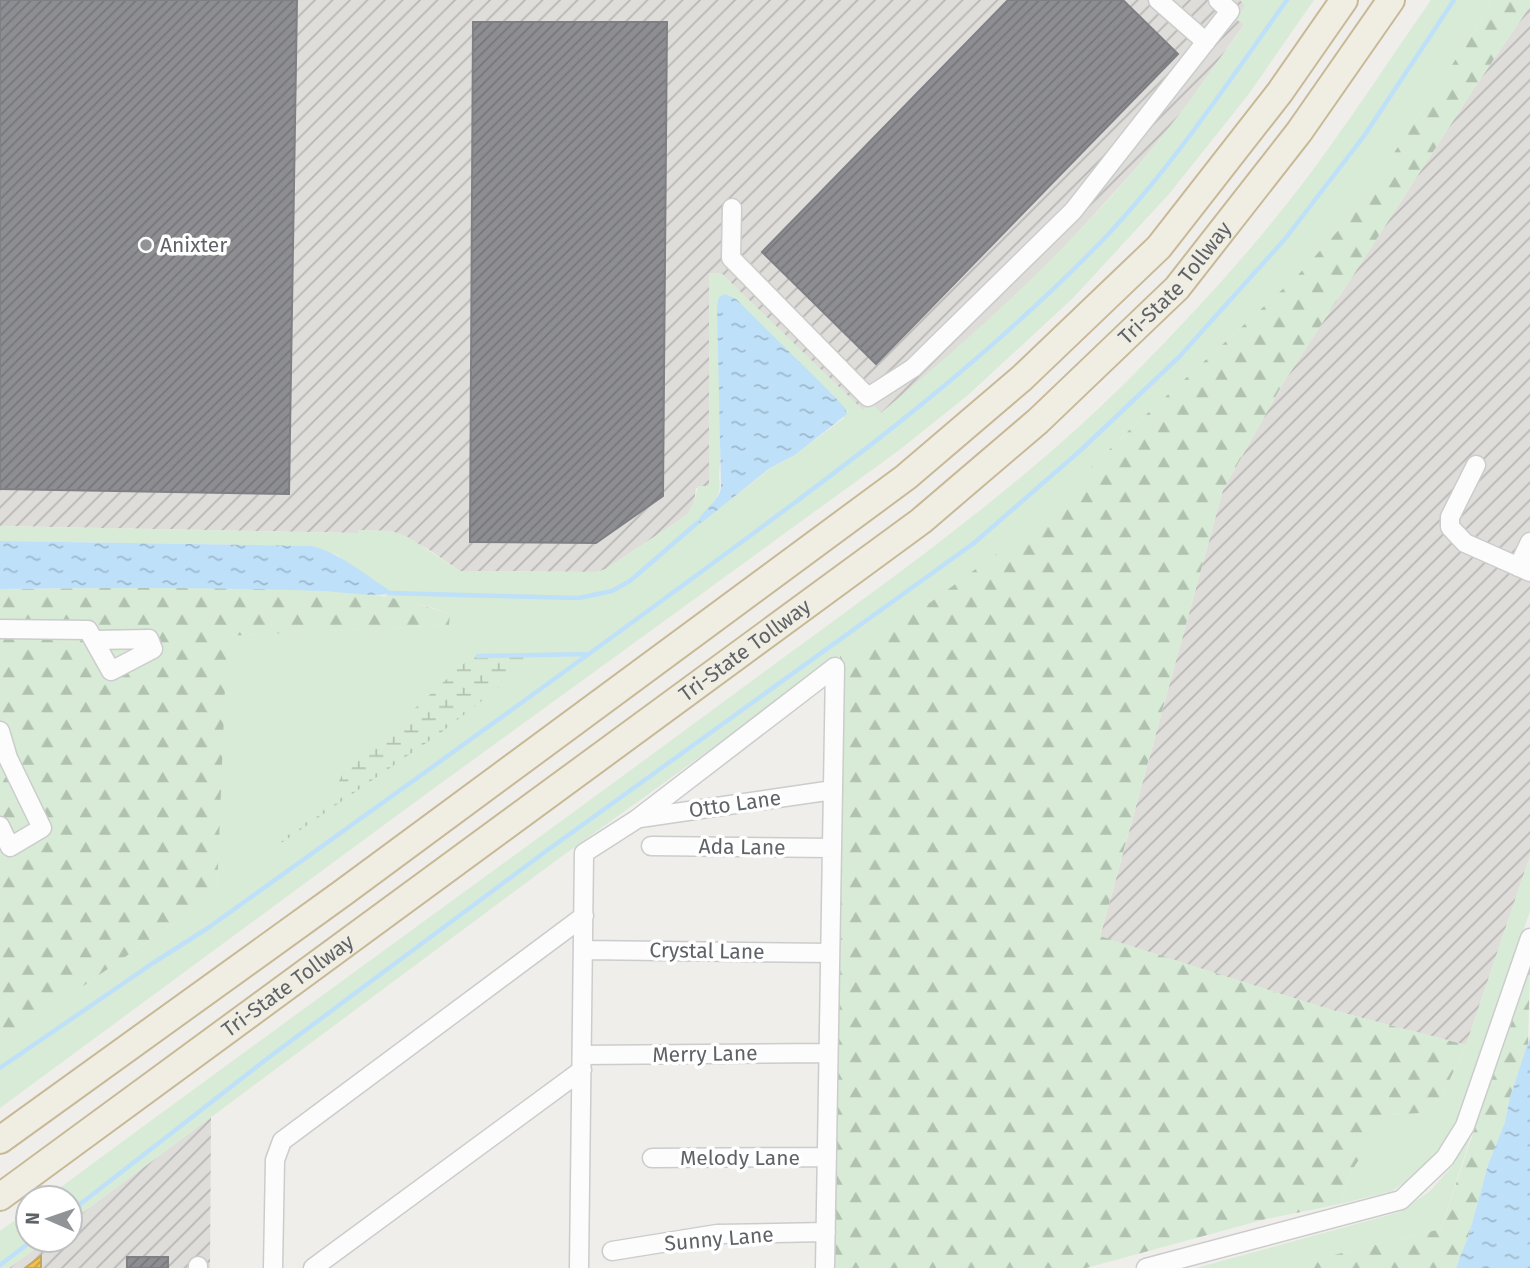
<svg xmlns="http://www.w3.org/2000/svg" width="1530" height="1268" viewBox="0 0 1530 1268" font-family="'Fira Sans',sans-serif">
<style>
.industrial{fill:url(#industrial-furrows)}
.green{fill:#d8ebd6;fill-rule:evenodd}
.forest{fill:url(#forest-firs)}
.wetland{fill:url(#wetland-marsh)}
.water{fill:url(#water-ripples)}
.homes{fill:url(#homes-hatch);stroke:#c6a556;stroke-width:2}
.industry{fill:url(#industry-hatch);stroke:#7f8085;stroke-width:2}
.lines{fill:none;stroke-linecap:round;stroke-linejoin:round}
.stream{stroke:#bfe0f9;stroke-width:4.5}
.minor-casing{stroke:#cbcccc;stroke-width:21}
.highway-casing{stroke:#c8b996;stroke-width:30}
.minor{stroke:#fdfcfc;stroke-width:18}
.highway{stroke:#f0ede3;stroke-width:26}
.poi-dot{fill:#919496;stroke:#fff;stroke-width:2.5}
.labels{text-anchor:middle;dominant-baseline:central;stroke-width:7;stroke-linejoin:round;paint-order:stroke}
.poi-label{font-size:21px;fill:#5f6368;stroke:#fff;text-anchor:start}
.street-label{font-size:21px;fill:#5f6368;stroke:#fff}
</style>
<defs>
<pattern id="industrial-furrows" width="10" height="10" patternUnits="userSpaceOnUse" patternTransform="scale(1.75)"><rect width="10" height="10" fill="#dfddda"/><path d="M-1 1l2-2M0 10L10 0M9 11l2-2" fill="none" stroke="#b8b7b5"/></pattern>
<pattern id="forest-firs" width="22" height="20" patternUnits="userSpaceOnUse" patternTransform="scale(1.75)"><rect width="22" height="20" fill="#d8ebd6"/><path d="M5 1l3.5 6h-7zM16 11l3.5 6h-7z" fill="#b2c2b1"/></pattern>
<pattern id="wetland-marsh" width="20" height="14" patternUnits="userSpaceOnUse" patternTransform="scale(1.75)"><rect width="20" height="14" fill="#d8ebd6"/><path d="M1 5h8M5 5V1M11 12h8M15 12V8" fill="none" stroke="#b2c2b1"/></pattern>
<pattern id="water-ripples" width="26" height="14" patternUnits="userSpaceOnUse" patternTransform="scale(1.75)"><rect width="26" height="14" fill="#bfe0f9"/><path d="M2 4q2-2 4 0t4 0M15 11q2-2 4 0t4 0" fill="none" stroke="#9eb9cd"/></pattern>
<pattern id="homes-hatch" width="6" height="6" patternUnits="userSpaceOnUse" patternTransform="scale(1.75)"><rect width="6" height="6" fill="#f2c14e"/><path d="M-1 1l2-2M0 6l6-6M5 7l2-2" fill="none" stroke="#c7a045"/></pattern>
<pattern id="industry-hatch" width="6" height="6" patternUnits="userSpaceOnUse" patternTransform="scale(1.75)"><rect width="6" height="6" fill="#8d8d92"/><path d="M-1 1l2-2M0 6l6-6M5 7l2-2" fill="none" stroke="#76777b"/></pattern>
</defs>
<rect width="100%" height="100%" fill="#efeeea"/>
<path class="industrial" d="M0,0H1240L1253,12L1181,113L1138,166L1080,230L1031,281L964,344L881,413L863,411L722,274L709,273V487L696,488L694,503L687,515L606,569L597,572L460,571L428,549L391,531L359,530L358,533L0,526Z
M1530,6V856L1466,1045L1328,1009L1100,937L1223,490L1282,385L1473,90Z
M211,1117L210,1268H9L47,1240H70V1222Z"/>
<path class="green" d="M1240,0H1314L1248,95L1169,194L1073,298L968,395L898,451L422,797L0,1108V1044L217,893L226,636L449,625L450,615L431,607L384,596L389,593V590L350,566L338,555L312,546L0,541V526L358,533V530L392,531L408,537L460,571L597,572L606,569L687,515L694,503L698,486H709V273L722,274L863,410L872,402L881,413C973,336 1060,257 1138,166C1176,121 1210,73 1244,25L1236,19L1245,5ZM730,296L835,397L844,418L795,455L771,468L700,523C710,509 723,496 719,477Z
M1431,0H1491L1475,30L1355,212L1298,275L1125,434L1027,531L931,603L840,656L554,862L70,1222V1198H46C272,1031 500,867 726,700C867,595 1014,496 1138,370C1183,324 1228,276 1269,226C1328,155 1378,76 1431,0Z
M1530,856V911L1467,1098L1447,1138L1421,1172L1392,1191L1340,1204L1351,1172L1387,1115L1421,1113L1441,1098L1466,1045Z
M1479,1111L1441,1229L1313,1260V1268H1196L1400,1212L1429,1192L1454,1164Z
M28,1211V1240H47L9,1268H0V1231Z"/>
<path class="forest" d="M1491,0H1530V6L1473,90L1282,385L1223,490L1100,936L1328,1009L1466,1045L1441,1098L1421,1113L1387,1115L1351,1172L1340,1204L1266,1219L1086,1268H830L840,656L931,602L1027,531L1125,434L1298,275L1355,212L1475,30Z
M209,587C289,590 375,584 450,615L449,625L227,636L217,893L0,1044V589Z
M1530,962L1528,1044L1510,1097L1505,1122L1488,1165L1469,1234L1456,1268H1313V1260L1441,1229Z"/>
<path class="wetland" d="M548,655L531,663L439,734L277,846V835L334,791L351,758L365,749L384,741L404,718L469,659L478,656Z"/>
<path class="water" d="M725,294L736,299L835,397L845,408L847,414L795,455L770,468L700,524L697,523C702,509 719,503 721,487L717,306L719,297Z
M0,541L312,546C338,552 366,575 389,590V593C380,598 334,591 321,591C214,587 107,588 0,589Z
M1530,1037V1268H1456L1469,1234L1488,1165L1505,1122L1510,1097Z"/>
<path class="homes" d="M41,1256V1268H25Z"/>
<path class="industry" d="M0,0H297L289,494L0,489Z
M1008,0H1123L1178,54L876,364L762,252Z
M473,22H667L663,496L596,543L470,542Z
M127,1257H168V1268H127Z"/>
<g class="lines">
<path class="stream" d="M389,593L579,598L612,591L630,581L697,523
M478,656L589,654
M0,1068L153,963L208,928C364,816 520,705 675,591C820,485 966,379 1093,250C1167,175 1226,85 1287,0
M70,1212L268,1058L549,849L974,543L1081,450L1179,357L1285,239L1364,136L1454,0
M0,1265L33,1240"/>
<g class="minor-casing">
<path id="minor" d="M1158,0L1206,42
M732,208L731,258L868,397L913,368L1073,211L1230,11L1218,0
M1476,465L1450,517V527L1465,543L1530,572
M1518,567L1530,542
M0,629L88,630L111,671L153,649L149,639L94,640
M0,731L8,758L42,828L10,847L0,826
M640,818L833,790
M651,846L832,848
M583,950L830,953
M582,1055L828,1053
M652,1158L827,1157
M612,1251L717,1234L826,1232
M198,1268V1266
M273,1268L275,1160L282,1141L584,916
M313,1268L582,1070
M579,1268L584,853L637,819L835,667
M825,1268L835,667
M1146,1268L1401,1200L1445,1158L1465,1126L1530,938"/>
</g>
<g class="highway-casing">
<g id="highway">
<path d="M0,1140L344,892L906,477L1022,378L1159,247L1280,92L1344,0"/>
<path id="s1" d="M0,1197L921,521L1038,421L1177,288L1299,132L1391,0"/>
</g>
</g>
<use href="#minor" class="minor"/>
<use href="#highway" class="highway"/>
</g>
<circle class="poi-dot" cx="146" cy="245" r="7"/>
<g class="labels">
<g class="poi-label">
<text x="160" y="245">Anixter</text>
</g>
<g class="street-label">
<text stroke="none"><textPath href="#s1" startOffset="1491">Tri-State Tollway</textPath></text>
<text stroke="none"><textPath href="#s1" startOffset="924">Tri-State Tollway</textPath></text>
<text transform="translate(735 804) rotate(-8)">Otto Lane</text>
<text transform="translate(742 847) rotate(1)">Ada Lane</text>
<text transform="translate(707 951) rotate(1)">Crystal Lane</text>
<text stroke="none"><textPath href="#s1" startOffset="357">Tri-State Tollway</textPath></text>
<text transform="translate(705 1054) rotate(-1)">Merry Lane</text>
<text x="740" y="1158">Melody Lane</text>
<text transform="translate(719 1239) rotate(-5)">Sunny Lane</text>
</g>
</g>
<g transform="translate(49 1219) rotate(272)"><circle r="33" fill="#ffffff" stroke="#bfc1c3" stroke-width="2"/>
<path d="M0-5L12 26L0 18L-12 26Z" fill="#919496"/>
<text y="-10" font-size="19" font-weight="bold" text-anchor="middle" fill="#5f6368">N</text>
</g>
</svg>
